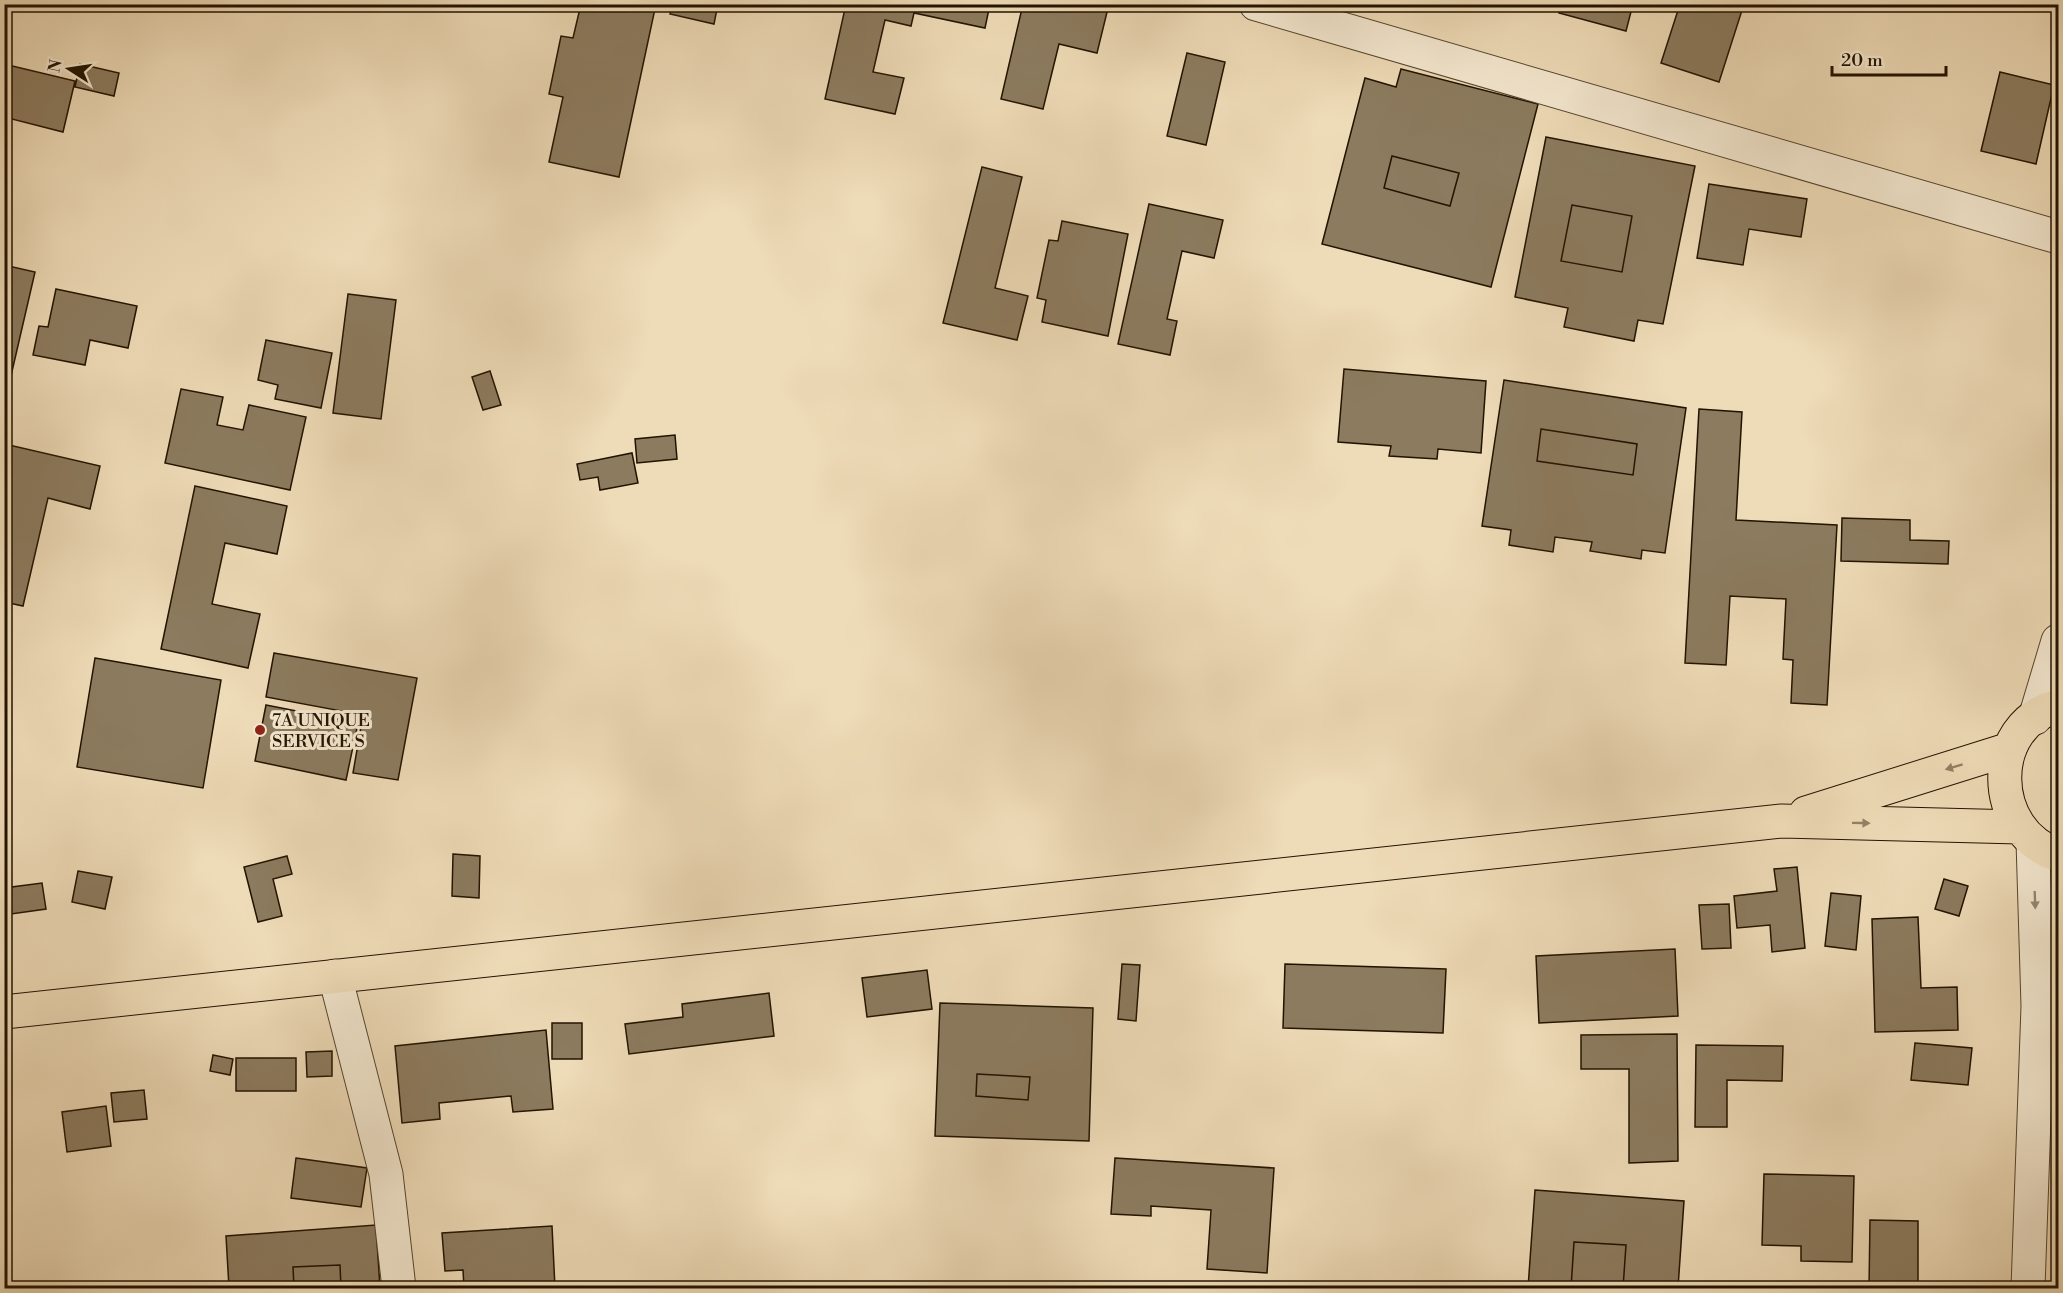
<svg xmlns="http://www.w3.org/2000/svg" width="2063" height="1293" viewBox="0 0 2063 1293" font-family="'Libre Bodoni',serif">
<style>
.building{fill:#8c7b5f;stroke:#221300;stroke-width:1.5;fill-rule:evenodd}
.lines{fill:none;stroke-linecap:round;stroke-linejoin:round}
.minor-casing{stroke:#55452e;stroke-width:35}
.highway-casing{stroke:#221300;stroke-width:35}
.minor{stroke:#f4e8d0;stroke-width:33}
.highway{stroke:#eedbb7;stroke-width:33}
.oneway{fill:#928165}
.oneway2{fill:#968872}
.poi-dot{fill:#8f2418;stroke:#f4e8d0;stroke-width:2}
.labels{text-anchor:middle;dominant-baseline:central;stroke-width:6;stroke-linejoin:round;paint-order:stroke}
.poi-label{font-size:18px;fill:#221300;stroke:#f4e8d0;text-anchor:start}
</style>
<rect width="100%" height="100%" fill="#eedbb7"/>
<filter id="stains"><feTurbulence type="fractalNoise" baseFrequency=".00333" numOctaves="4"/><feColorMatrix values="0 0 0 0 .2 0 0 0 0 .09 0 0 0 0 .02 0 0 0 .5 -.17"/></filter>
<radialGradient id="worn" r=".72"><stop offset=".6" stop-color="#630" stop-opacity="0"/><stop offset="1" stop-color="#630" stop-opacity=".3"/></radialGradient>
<path class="building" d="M4,4H14L4,42Z
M581,4H656L619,177L549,162L563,97L549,94L561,36L573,38Z
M672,4H718L714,24L670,14Z
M846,4H990L985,28L914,13L911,26L885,20L873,72L904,78L895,114L825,99Z
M1023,4H1109L1097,53L1059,44L1043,109L1001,99Z
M1561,4H1633L1626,31L1559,13Z
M1680,4H1744L1719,82L1661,63Z
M1187,53L1225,62L1206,145L1167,136Z
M4,64L75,81L63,132L4,117Z
M80,64L119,73L114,96L75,87Z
M1401,69L1538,104L1491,287L1322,244L1365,78L1396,87ZM1392,156L1459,173L1450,206L1384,188Z
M2000,72L2054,85L2036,164L1981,151Z
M1546,137L1695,166L1663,324L1638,320L1634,341L1564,327L1568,308L1515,297ZM1572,205L1632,216L1622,272L1561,261Z
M1392,156L1459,173L1450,206L1384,188Z
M982,167L1022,177L995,288L1028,296L1017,340L943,323Z
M1709,184L1807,199L1801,237L1749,229L1743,265L1697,258Z
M1149,204L1223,220L1214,258L1182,251L1167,319L1177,321L1170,355L1118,344Z
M1572,205L1632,216L1622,272L1561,261Z
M1062,221L1128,234L1108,336L1042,322L1046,300L1037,298L1049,240L1058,241Z
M4,265L35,272L4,406Z
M56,289L137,306L128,348L90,340L85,365L33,355L39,326L48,327Z
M348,294L396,300L381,419L333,413Z
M266,340L332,353L321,408L275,399L278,385L258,380Z
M1344,369L1486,381L1481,453L1438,449L1437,459L1389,456L1391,446L1338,442Z
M490,371L501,405L483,410L472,377Z
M1504,380L1686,408L1665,553L1642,550L1641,559L1590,551L1592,542L1555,537L1553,552L1509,545L1511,530L1482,526ZM1541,429L1637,444L1633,475L1537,461Z
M181,389L223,397L217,425L243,430L249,405L306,417L290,490L165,463Z
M1699,409L1742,412L1736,520L1837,525L1827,705L1791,703L1793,660L1783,659L1786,599L1730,596L1726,665L1685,663Z
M1541,429L1637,444L1633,475L1537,461Z
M675,435L677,459L637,463L635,439Z
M9,445L100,466L90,509L48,498L23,606L4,602V464Z
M632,453L638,483L600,490L598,477L580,480L577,464Z
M195,486L287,506L277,554L225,543L212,604L260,614L248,668L161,649Z
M1842,518L1910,520V540L1949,541L1948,564L1841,561Z
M274,653L417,678L398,780L353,773L363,715L266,697Z
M95,658L221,680L203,788L77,767Z
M266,705L358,723L346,780L255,761Z
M453,854L480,856L479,898L452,896Z
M287,856L292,874L273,879L282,916L258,922L244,867Z
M1797,867L1805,948L1772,952L1770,925L1737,928L1734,896L1777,891L1774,869Z
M78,871L112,877L105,909L72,902Z
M1944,879L1968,886L1959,916L1935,909Z
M42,883L46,909L4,915V888Z
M1831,893L1861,896L1856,950L1825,946Z
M1729,904L1731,948L1702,949L1699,905Z
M1918,917L1921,988L1957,987L1958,1030L1875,1032L1872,919Z
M1675,949L1678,1016L1539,1023L1536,956Z
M1122,964L1140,965L1136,1021L1118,1019Z
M1285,964L1446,969L1443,1033L1283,1028Z
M927,970L932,1009L867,1017L862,978Z
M769,993L774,1036L629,1054L625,1024L683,1017L682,1004Z
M940,1003L1093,1008L1089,1141L935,1136ZM977,1074L1030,1077L1028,1100L976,1096Z
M552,1023H582V1059H552Z
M546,1030L553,1109L513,1112L511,1096L439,1103L440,1119L402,1123L395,1046Z
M1677,1034L1678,1161L1629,1163V1069H1581V1035Z
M1915,1043L1972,1048L1968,1085L1911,1080Z
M1696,1045L1783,1046L1782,1081L1727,1080V1127H1695Z
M332,1051V1076L307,1077L306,1052Z
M213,1055L233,1059L230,1075L210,1071Z
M236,1058H296V1091H236Z
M977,1074L1030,1077L1028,1100L976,1096Z
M144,1090L147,1119L114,1122L111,1093Z
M106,1106L111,1146L67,1152L62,1112Z
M296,1158L367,1168L361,1207L291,1198Z
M1115,1158L1274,1168L1267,1273L1207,1269L1211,1210L1151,1206V1216L1111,1214Z
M1764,1174L1854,1176L1852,1262L1801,1261V1246L1762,1245Z
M1535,1190L1684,1201L1678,1288H1623L1626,1245L1574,1242L1571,1288H1528Z
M1870,1220L1918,1221V1288H1869Z
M376,1225L380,1288H341L340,1265L293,1267L294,1288H229L226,1236Z
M552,1226L555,1288H464L463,1270L445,1271L442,1233Z
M1574,1242L1626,1245L1623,1288H1571Z
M340,1265L341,1288H294L293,1267Z"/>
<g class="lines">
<g class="minor-casing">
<path id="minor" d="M1256,4L2058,237
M2035,718L2058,641
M335,976L386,1174L399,1288
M2028,1288L2038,1006L2033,841"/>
</g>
<g class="highway-casing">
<path id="highway" d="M2058,706C1986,724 1988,832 2058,855
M1806,813L2010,749
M4,1012L1782,821L2019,827"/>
</g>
<use href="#minor" class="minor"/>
<use href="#highway" class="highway"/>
</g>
<defs><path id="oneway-solid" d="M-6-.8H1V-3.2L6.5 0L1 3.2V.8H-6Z" transform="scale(1.5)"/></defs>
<g class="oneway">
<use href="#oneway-solid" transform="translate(1954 767) rotate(163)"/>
<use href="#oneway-solid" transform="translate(1861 823) rotate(1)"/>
</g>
<use class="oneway2" href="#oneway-solid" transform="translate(2035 900) rotate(88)"/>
<circle class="poi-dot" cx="260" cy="730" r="6"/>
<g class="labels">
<g class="poi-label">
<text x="272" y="720">7A UNIQUE<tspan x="272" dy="21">SERVICE S</tspan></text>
</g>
</g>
<rect width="2063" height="1293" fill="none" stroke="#eedbb7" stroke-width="24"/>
<rect x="6" y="6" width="2051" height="1281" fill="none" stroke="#221300" stroke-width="3"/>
<rect x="12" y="12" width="2039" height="1269" fill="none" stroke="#221300" stroke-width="1.5"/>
<g transform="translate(69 69) rotate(282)" stroke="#f4e8d0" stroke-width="4.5" paint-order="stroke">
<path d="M0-4.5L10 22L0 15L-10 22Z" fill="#221300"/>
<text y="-9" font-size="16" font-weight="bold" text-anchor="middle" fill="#221300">N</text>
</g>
<path d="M1832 66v9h114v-9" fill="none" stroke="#221300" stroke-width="3"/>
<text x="1841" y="66" font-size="18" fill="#221300" stroke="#f4e8d0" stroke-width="4.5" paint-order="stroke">20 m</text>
<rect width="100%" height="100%" filter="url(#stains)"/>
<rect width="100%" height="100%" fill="url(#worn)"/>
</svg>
